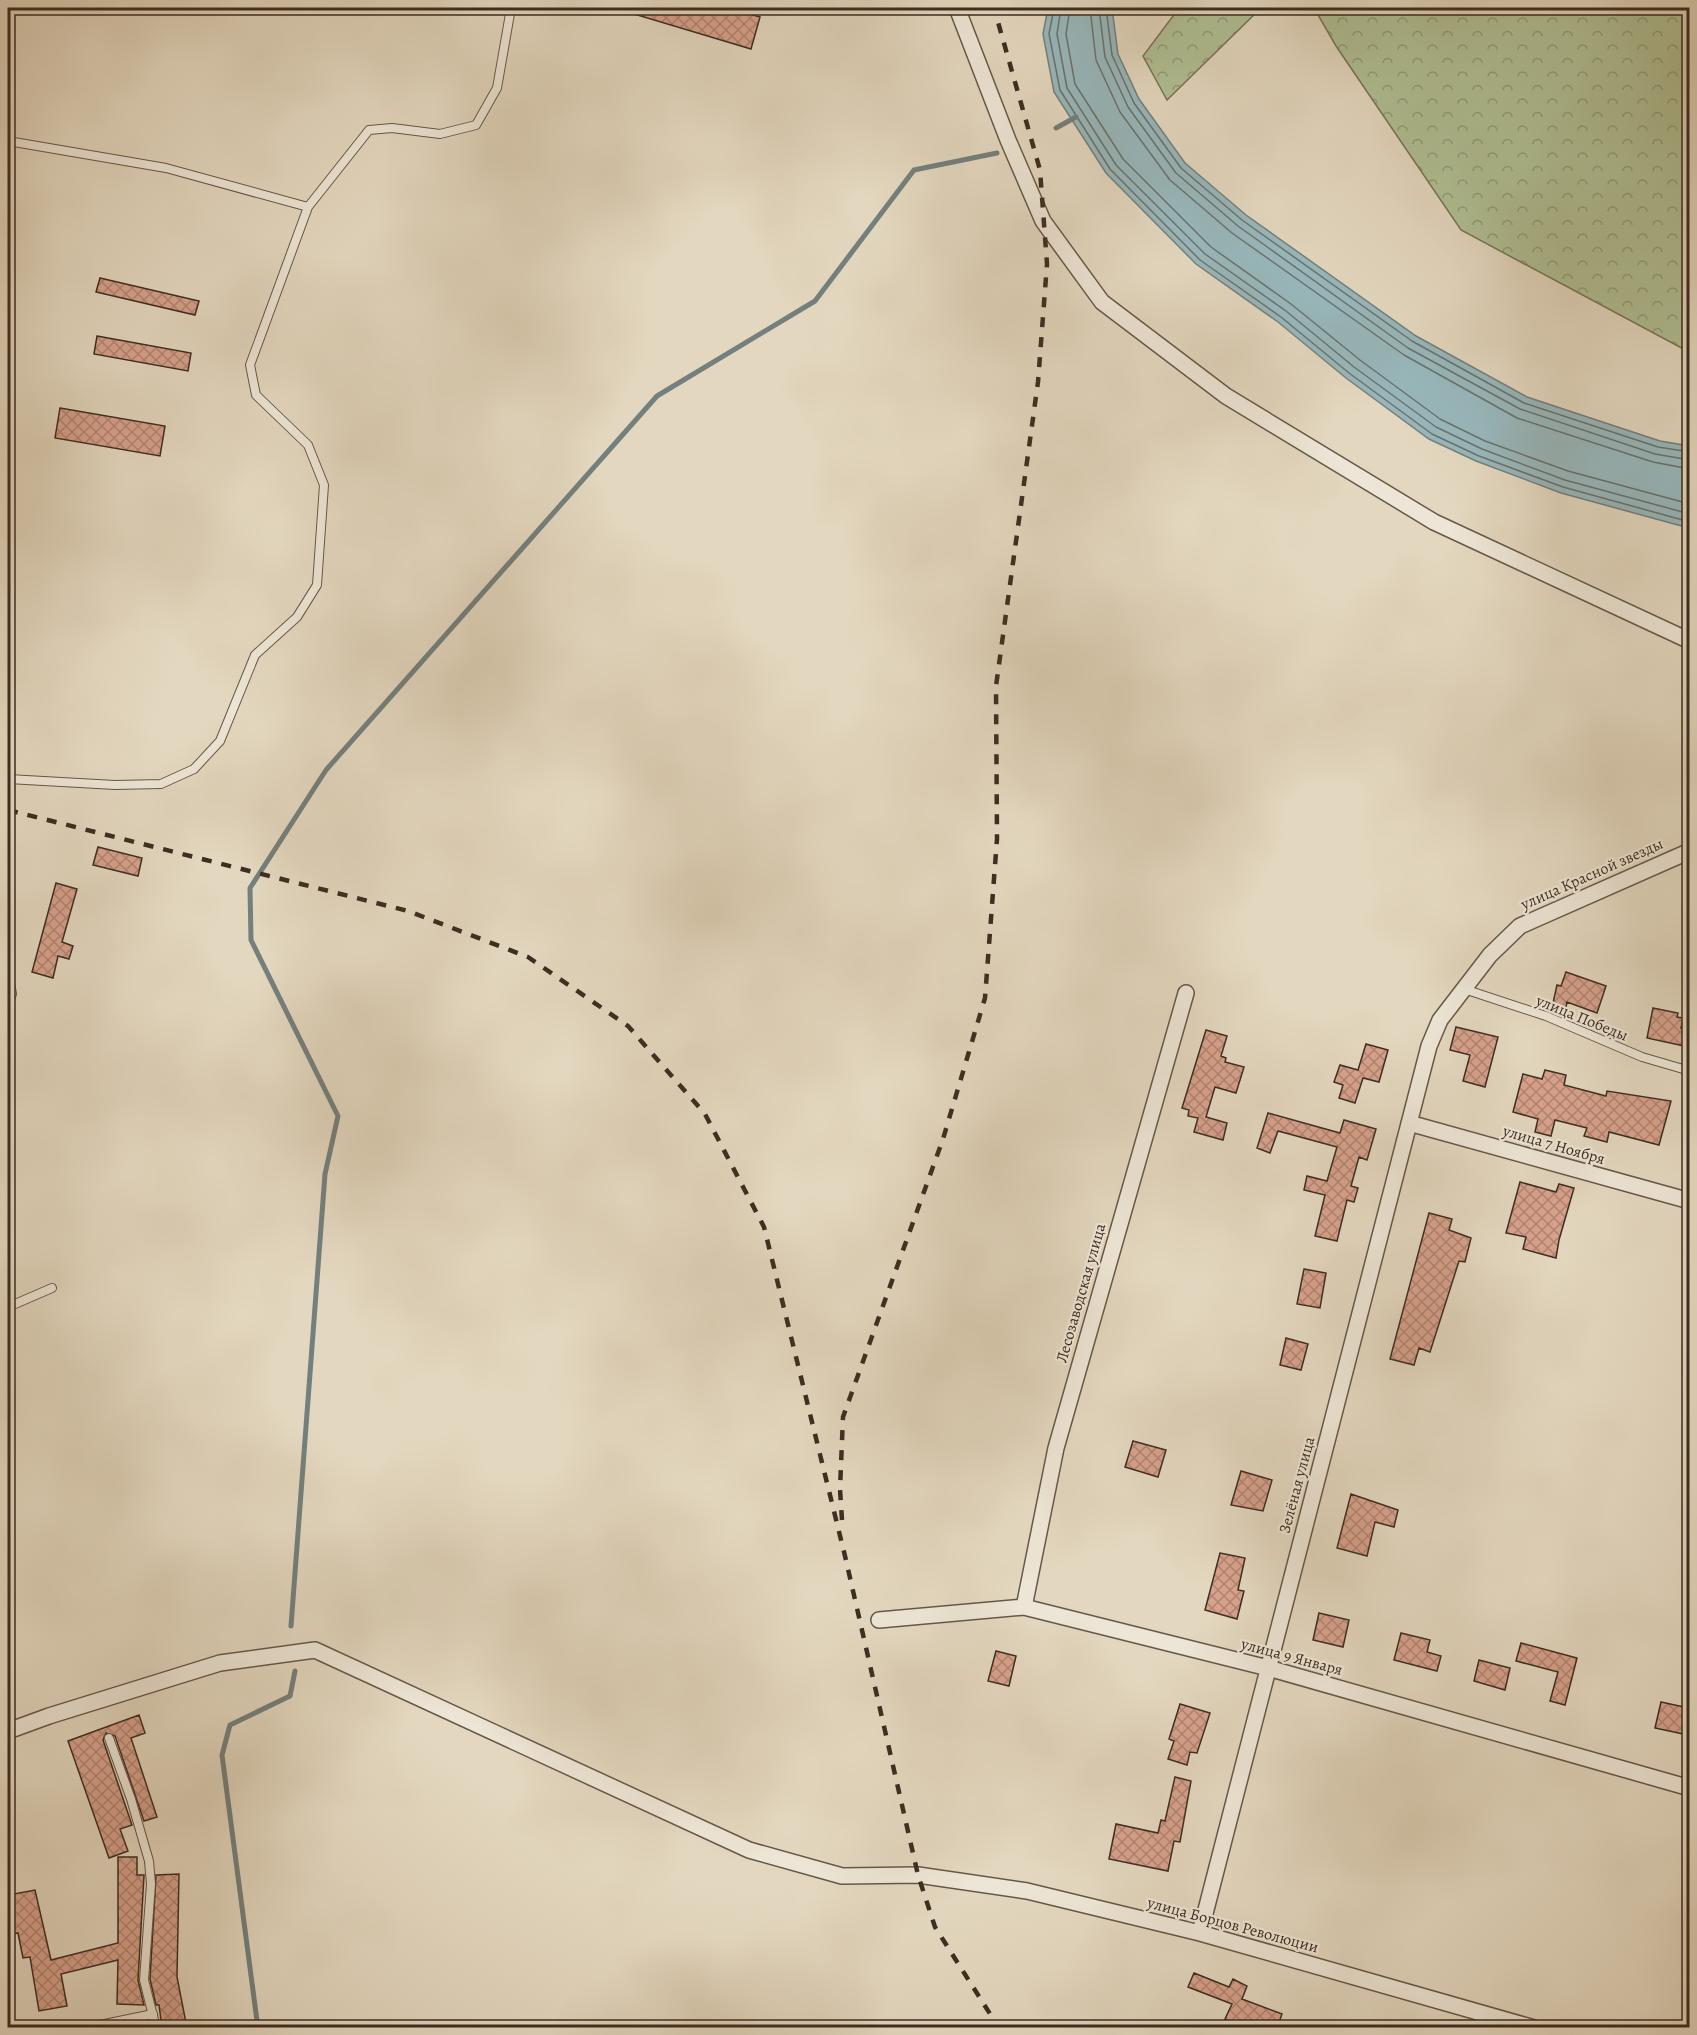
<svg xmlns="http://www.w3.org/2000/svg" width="1697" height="2035" viewBox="0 0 1697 2035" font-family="Alegreya,serif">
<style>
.forest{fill:url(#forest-crowns);stroke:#76765a;stroke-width:1.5}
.water{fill:#98b7bb;stroke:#74807d;stroke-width:1.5}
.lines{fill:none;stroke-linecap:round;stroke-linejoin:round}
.shore{stroke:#6a726e;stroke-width:1.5}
.stream{stroke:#74807d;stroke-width:5}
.building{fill:url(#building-cross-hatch);stroke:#3d2d21;stroke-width:1.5}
.lane-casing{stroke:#665848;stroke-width:10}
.street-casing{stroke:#665848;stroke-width:18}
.lane{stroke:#ede5d5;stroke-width:8}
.street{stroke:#ede5d5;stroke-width:15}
.rail{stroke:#3d2d21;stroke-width:4.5;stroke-dasharray:10 10;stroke-linecap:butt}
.labels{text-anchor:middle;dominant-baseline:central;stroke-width:4.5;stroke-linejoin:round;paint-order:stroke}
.street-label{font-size:16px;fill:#3d2d21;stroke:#ede5d5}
</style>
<defs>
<pattern id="forest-crowns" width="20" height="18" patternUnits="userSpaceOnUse" patternTransform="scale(1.5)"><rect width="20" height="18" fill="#b0bf94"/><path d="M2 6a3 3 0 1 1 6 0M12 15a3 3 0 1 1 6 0" fill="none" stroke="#909c78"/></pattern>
<pattern id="building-cross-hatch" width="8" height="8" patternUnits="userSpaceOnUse" patternTransform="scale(1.5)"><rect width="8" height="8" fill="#d8a18c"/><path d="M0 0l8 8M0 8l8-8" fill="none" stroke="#b08472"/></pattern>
</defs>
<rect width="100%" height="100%" fill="#e3d7bf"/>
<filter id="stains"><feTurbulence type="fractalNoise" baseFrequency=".00333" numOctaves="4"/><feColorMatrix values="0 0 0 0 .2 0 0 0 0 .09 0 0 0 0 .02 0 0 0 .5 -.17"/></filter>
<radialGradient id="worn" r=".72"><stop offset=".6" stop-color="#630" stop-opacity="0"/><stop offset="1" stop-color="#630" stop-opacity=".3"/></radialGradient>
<path class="forest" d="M1179,8H1261L1167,100L1143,56Z
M1314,8H1689V352L1461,230L1336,46Z"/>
<path class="water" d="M1048,8H1112L1118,54L1139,99L1185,163L1246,215L1416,336L1527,397L1660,441L1689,446V528L1561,493L1476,461L1429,439L1346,378L1278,322L1196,264L1106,173L1054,92L1043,34Z"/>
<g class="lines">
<path class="shore" d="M1054,8L1049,34L1060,90L1110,169L1200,260L1281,317L1349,373L1432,434L1479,456L1563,487L1690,522
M1061,8L1057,34L1067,88L1116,165L1205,254L1286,311L1354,367L1436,427L1482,449L1565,480L1690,514
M1070,8L1066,34L1075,84L1123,159L1211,247L1291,304L1360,360L1440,419L1485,441L1568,471L1690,504
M1090,8L1096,60L1120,112L1170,180L1232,233L1404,355L1517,418L1653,462L1690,469
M1099,8L1105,57L1128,107L1176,173L1238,226L1408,348L1520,409L1655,454L1690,460
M1106,8L1112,55L1134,103L1181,168L1242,220L1412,341L1524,403L1658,447L1690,452"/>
<path class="stream" d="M1056,128L1076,117
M291,1626L325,1174L338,1116L251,940L250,888L326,770L657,396L815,301L914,170L997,153
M264,2028L257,2021L222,1755L230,1725L290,1696L295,1671"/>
</g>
<path class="building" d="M624,8H729L760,17L751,49L624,11Z
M100,278L199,301L195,315L96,292Z
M97,336L191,353L188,371L94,354Z
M60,408L165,426L160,456L55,438Z
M98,847L142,858L138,876L93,865Z
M56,883L77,889L62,942L73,946L69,959L58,956L53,978L32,972Z
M1566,972L1606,986L1597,1013L1567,1002L1564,1017L1551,1012L1557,985L1561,986Z
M1653,1008L1678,1013L1677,1017L1683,1018L1681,1028L1689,1029V1047L1647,1038Z
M1456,1027L1498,1037L1485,1087L1463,1081L1470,1055L1450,1050Z
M1206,1030L1227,1036L1221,1056L1226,1058L1225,1062L1244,1067L1236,1093L1215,1087L1206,1117L1227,1123L1223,1140L1194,1132L1198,1118L1188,1116L1189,1110L1182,1108Z
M1366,1044L1388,1050L1379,1082L1363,1078L1355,1103L1339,1098L1343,1085L1334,1082L1340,1065L1358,1070Z
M1545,1070L1566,1075L1564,1085L1606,1096L1607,1091L1671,1101L1659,1145L1609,1132L1607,1142L1584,1136L1587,1128L1555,1120L1551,1136L1535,1132L1538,1119L1513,1112L1523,1074L1542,1079Z
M1268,1113L1340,1133L1344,1120L1376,1129L1367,1160L1359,1157L1351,1186L1358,1188L1354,1202L1347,1200L1337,1241L1315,1236L1325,1195L1304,1190L1307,1176L1327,1181L1337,1147L1278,1131L1270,1153L1257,1148Z
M1520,1182L1556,1192L1559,1184L1574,1188L1559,1240L1556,1258L1523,1249L1526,1237L1506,1233Z
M1429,1213L1452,1219L1449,1230L1471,1238L1465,1262L1459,1261L1430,1352L1419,1348L1414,1365L1390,1359Z
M1304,1269L1326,1273L1320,1308L1297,1304Z
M1286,1338L1308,1344L1301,1370L1280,1365Z
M1133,1441L1166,1450L1158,1477L1125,1467Z
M1241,1471L1272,1480L1263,1511L1231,1505Z
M1351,1494L1398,1510L1394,1527L1375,1522L1367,1556L1337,1548Z
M1220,1553L1245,1558L1238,1590L1244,1591L1237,1619L1205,1610Z
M1319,1613L1349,1620L1343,1647L1313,1640Z
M1401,1633L1430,1640L1427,1652L1441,1656L1437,1671L1394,1660Z
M1521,1643L1577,1658L1565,1705L1550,1701L1558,1672L1516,1661Z
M996,1651L1016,1656L1009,1686L988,1681Z
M1479,1660L1510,1668L1505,1690L1474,1681Z
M1661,1702L1689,1708L1688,1735L1655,1728Z
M1180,1704L1210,1713L1197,1753L1190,1752L1187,1765L1168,1759L1174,1741L1169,1739Z
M139,1715L145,1733L131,1738L157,1817L144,1821L115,1736L106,1733L103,1740L132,1825L120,1829L128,1851L109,1858L68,1741Z
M1175,1777L1191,1781L1180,1842L1174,1841L1168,1871L1109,1859L1116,1824L1158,1833L1161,1820L1165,1821Z
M118,1857H137V1875H144L138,1980L144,2005L117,2004L118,1960L61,1974L67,2006L39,2011L30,1957L23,1958L18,1933L8,1935V1895L35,1890L51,1960L118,1943Z
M179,1874L177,1977L187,2028H162L159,2005H156L150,1979L156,1875Z
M1194,1973L1229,1987L1233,1979L1247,1986L1242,1999L1282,2014L1277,2028H1243L1225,2019L1232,2004L1188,1987Z"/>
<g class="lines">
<g class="lane-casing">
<path id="lane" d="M8,141L166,168L308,207L250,365L256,395L308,445L324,485L317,585L297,617L255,655L220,741L194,769L161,784L115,785L8,779
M308,207L369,130L392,128L440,134L476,125L497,88L511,8
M8,971L12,994L8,1005
M1464,989L1546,1016L1642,1057L1690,1071
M8,1307L52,1288
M109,1738L131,1799L149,1861L151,1884L144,1980L156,2028
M85,2028L153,2014"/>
</g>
<g class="street-casing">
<path id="street" d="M957,8L1008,140L1043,221L1102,302L1226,396L1434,522L1690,641
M1409,1123L1690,1201
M1024,1607L1056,1448L1186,993
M879,1620L1024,1607L1268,1668L1690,1788
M8,1731L49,1716L220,1663L315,1650L749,1850L842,1876L918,1875L1027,1891L1200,1933L1534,2028
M1200,1933L1429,1046L1440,1020L1490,955L1520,926L1690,851"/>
</g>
<use href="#lane" class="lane"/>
<use href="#street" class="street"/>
<path class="rail" d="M8,810L408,911L528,957L628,1026L705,1114L764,1227L845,1556L918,1875L935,1927L999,2028
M842,1520L840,1489L843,1417L943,1139L985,998L997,839L996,686L1038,382L1047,264L1040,170L994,8"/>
</g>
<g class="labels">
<g class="street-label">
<text transform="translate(1592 874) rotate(-24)">улица Красной звезды</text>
<text transform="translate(1582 1018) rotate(22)">улица Победы</text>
<text transform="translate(1554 1145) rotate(16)">улица 7 Ноября</text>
<text transform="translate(1081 1293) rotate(-74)">Лесозаводская улица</text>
<text transform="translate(1297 1485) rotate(-75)">Зелёная улица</text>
<text transform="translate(1292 1657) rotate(15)">улица 9 Января</text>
<text transform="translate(1233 1925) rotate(15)">улица Борцов Революции</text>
</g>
</g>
<rect width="1697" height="2035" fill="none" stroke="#e3d7bf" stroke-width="30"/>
<rect x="9" y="9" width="1679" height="2017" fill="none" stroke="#3d2d21" stroke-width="3"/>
<rect x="15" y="15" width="1667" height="2005" fill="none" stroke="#3d2d21" stroke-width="1.5"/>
<rect width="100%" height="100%" filter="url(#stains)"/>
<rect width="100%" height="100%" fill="url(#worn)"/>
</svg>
